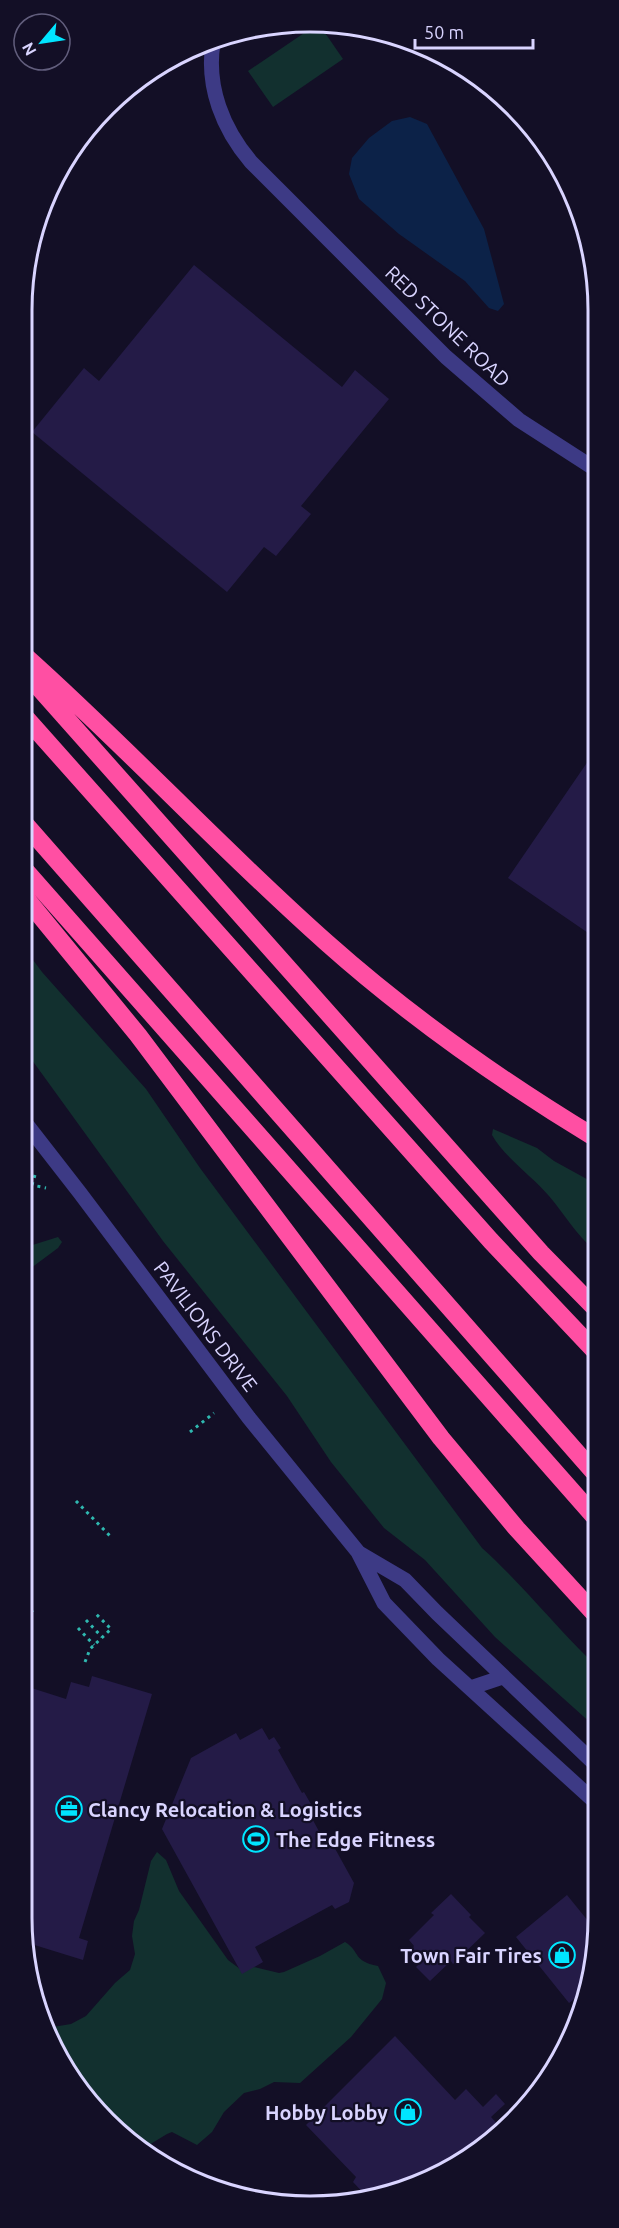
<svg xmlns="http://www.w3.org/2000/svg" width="619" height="2228" viewBox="0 0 619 2228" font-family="Ubuntu,sans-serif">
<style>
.green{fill:#12302f}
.water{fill:#0c2248}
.building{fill:#241b47}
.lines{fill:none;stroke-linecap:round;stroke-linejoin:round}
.path{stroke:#2fb8b0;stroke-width:3;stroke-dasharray:3 4.5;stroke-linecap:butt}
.minor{stroke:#3d3a85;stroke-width:15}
.motorway{stroke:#ff4fa3;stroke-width:18}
.labels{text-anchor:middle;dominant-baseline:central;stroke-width:4.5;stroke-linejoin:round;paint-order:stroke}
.street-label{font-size:20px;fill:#d9d4ff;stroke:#130f26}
.poi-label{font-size:20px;font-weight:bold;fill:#d9d4ff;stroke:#130f26;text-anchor:start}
.rim{fill:none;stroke:#d9d4ff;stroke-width:3}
</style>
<rect width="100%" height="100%" fill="#130f26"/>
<path class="green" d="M313,27H321L343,59L273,107L248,71Z
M24,948L42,972L146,1089L200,1168L482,1548C522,1584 555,1626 593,1663V1725L495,1637L425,1560L384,1528L331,1462L287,1396L163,1241L24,1049Z
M493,1129L537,1148L554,1161L594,1183V1250C576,1234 565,1215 549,1196C531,1175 506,1159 492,1135Z
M58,1237L62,1242L58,1248L23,1274V1248Z
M157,1852L166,1860L179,1891L228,1960L240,1969L254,1967L279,1973L284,1972L320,1956L345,1942C361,1952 352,1961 378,1966L386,1983L382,1999L351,2037L300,2083L274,2082L260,2089L244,2093L224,2112L212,2132L197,2145L172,2132L167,2134L144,2148L93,2109L42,2026L53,2027L71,2024L86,2016L115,1983L130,1970L135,1954L132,1936L134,1921L139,1910L151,1861Z"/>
<path class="water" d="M410,117L427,124L484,229L504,304L498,311L489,308L465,281L399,234L359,199L349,174L352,158L369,138L392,121Z"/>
<path class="building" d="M194,265L342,387L355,370L389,399L301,506L311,514L276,556L264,547L227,592L32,432L84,368L99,381Z
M595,751V773L594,937L508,878Z
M92,1676L152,1694L79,1938L88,1941L83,1960L28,1943L27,1948L21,1918L22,1685L66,1699L71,1682L89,1687Z
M262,1728L269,1740L274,1737L281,1748L278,1750L302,1793L304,1792L312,1806L307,1809L322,1837L327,1834L354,1883L349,1902L335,1909L332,1905L255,1947L263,1962L242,1974L162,1829L191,1758L236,1733L240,1740Z
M451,1894L471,1915L469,1917L485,1933L453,1964L451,1961L430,1981L416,1967L421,1962L410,1951L414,1946L409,1940L434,1915L431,1913Z
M567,1895L593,1927V1974L587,1989L569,2003L516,1937Z
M395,2036L455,2100L466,2089L483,2107L496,2094L505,2104L491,2117L502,2129L485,2148L384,2197L369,2199L353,2182L356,2177L306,2125Z"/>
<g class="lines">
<path class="path" d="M32,1185L35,1175
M23,1188L32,1185L46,1188
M190,1432L214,1413
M76,1501L111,1537
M22,1588L28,1583
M22,1601L33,1612
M22,1616L25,1619
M86,1620L102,1637
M78,1628L94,1645
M85,1662L90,1649L111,1629L94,1612"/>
<path class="minor" d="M213,43C206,87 223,129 251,162L446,357L519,420L595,469
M24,1121L80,1193L249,1418L358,1552L384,1603L438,1659L593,1800
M359,1553L405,1580L437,1613L593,1762
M470,1688L503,1677"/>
<path class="motorway" d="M25,656C128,748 223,851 327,943C409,1016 500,1080 594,1137
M25,672L541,1253L594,1307
M25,717L491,1241L594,1350
M25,824L593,1471
M24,869L593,1515
M24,896L138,1035L441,1438L517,1529L593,1612"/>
</g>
<defs>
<g id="office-ring" transform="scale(1.35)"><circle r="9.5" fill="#130f26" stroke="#00e5ff" stroke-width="1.5"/><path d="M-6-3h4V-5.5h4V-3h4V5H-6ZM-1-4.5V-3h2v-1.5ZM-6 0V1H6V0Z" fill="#00e5ff"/></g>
<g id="stadium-ring" transform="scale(1.35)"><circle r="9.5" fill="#130f26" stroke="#00e5ff" stroke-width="1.5"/><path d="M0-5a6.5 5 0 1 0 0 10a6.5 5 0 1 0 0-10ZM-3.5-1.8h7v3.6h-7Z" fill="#00e5ff"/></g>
<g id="shop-ring" transform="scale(1.35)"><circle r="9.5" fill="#130f26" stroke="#00e5ff" stroke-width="1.5"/><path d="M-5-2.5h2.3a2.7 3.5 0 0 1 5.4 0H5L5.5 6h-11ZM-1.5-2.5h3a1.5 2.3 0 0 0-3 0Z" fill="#00e5ff"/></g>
</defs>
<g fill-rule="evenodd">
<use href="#office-ring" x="69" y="1809"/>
<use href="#stadium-ring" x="256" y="1839"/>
<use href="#shop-ring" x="562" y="1955"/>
<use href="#shop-ring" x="408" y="2112"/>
</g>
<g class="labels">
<g class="street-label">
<text transform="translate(448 326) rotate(44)">RED STONE ROAD</text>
<text transform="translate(206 1326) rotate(53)">PAVILIONS DRIVE</text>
</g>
<g class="poi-label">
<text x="88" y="1809">Clancy Relocation &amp; Logistics</text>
<text x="276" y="1839">The Edge Fitness</text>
<text x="542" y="1955" text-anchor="end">Town Fair Tires</text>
<text x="388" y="2112" text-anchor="end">Hobby Lobby</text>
</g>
</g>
<path d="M0 0H619V2228H0ZM310 32H310A278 278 0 0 1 588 310V1918A278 278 0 0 1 310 2196H310A278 278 0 0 1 32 1918V310A278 278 0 0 1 310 32Z" fill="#130f26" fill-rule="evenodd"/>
<path class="rim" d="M310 32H310A278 278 0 0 1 588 310V1918A278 278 0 0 1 310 2196H310A278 278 0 0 1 32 1918V310A278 278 0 0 1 310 32Z"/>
<g transform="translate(42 42) rotate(241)"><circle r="28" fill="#130f26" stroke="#625e7d" stroke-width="1.5"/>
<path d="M0-4.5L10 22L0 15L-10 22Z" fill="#00e5ff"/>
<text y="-9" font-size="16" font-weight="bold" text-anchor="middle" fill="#d9d4ff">N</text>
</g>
<path d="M415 39v9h118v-9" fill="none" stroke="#d9d4ff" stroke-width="3"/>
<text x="424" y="39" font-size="18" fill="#d9d4ff" stroke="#130f26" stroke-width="4.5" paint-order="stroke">50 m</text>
</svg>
